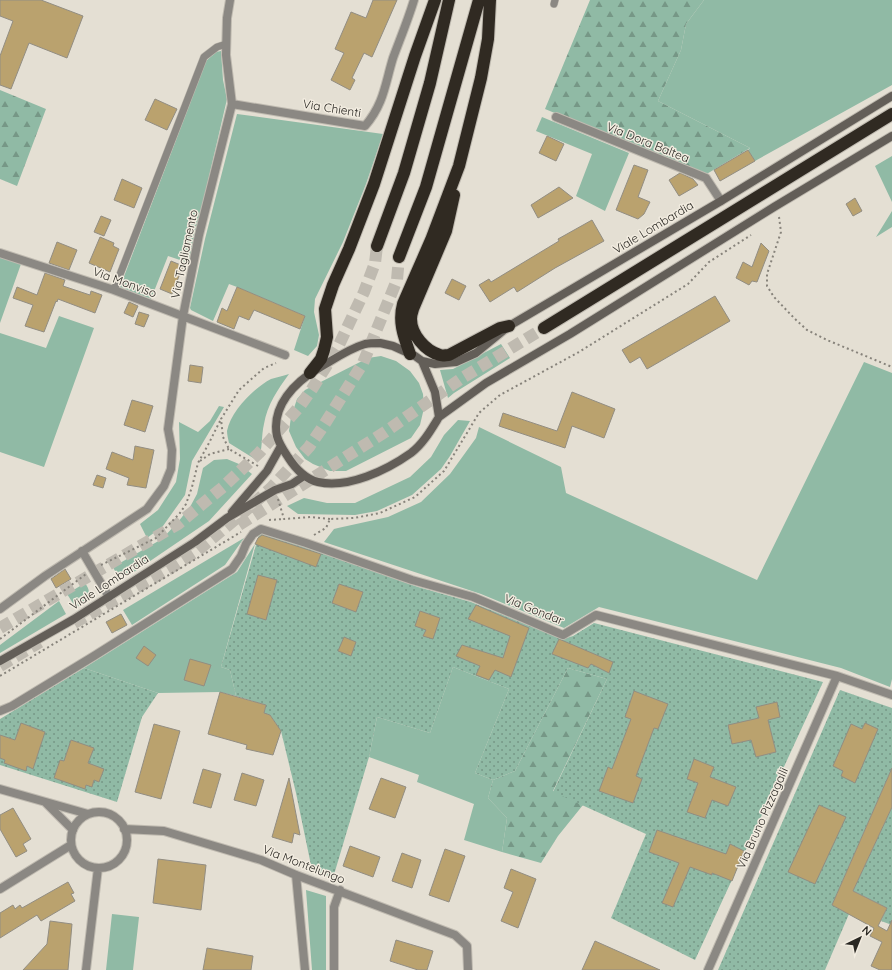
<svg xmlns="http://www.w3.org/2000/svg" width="892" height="970" viewBox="0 0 892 970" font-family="Quicksand,sans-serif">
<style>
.grass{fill:#90baa5}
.forest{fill:url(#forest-firs)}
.garden{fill:url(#garden-dots)}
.building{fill:#baa26e;stroke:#928d82}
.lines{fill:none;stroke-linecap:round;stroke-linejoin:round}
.highway-tunnel{stroke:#bfbab0;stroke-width:12;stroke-dasharray:12 6;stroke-linecap:butt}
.lane-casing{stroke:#bfbab0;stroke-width:8}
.street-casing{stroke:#bfbab0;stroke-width:10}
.secondary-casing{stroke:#bfbab0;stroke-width:10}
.highway-casing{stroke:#bfbab0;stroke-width:14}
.path{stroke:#87837b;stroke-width:2;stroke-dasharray:2 3;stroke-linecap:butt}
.lane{stroke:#8b8883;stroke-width:7}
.street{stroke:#8b8883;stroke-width:8}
.secondary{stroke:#635e58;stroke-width:8}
.highway{stroke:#302a22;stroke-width:12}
.labels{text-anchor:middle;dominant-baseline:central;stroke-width:3;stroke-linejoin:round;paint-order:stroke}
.street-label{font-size:12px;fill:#2a2823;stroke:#f2ece0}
</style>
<defs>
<pattern id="forest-firs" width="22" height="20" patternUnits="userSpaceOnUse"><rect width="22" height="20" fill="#90baa5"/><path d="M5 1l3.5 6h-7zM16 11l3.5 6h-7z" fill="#769786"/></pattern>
<pattern id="garden-dots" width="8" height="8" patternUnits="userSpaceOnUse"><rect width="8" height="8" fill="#90baa5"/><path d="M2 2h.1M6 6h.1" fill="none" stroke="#769786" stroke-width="1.8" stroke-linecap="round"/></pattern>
</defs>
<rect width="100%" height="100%" fill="#e4dfd3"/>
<path class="grass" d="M704,0H892V85L755,161L748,150L750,148L658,101L681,50L686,24Z
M221,51L223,80L227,99L189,263L168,256L151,299L120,287L206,61L216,52Z
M237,114L383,134L366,184L343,242L315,299L314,312L319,335L317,346L308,356L294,350L305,316L237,287L229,284L213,321L191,310L190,308L205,239Z
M542,117L629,153L605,211L576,196L592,154L536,131Z
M892,156V202L875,166Z
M892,211V227L876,237Z
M0,257L21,264L0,323Z
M59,316L94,328L44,467L0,452V333L46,348Z
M501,344L510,358L454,393L448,398L440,370L453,369Z
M381,356L396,361L410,371L419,383L423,394L424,408L420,425L411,438L346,471H330L313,464L305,459L296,447L289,431L291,417L297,399L305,390L368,358Z
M864,362L892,373V679L890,687L841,668L599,607L564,628L481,594L324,542L334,529L338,528L388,517L421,502L450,474L476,438L479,427L561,467L566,493L757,580Z
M289,374C278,389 267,405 264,424C261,436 263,450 258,461L229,443C228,439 227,434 227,431C231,411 254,388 271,379C277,377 284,376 289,374Z
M219,406L224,407L192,461L185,495L163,526L147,538L140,524L158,510L176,482L180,459L179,422L198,432L210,421Z
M458,420L470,421L450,456L441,469L412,495L377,511L355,515L298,514L287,506L304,498L327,503H355L410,477L431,457L444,435Z
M227,459L239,464L252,474L209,521L131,574L116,573L113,567L162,539L178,522L190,507L197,494L203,468L214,460Z
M244,538L225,565L132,625L123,610Z
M255,544L221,667L230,670L236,696L220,692L158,693L84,668L237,572Z
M85,583C94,595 86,600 76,608L67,594Z
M59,601L66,614L0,653V645Z
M453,667L509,689L475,773L493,780L488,798L507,818L502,852L464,840L474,804L417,782L419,775L369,757L377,717L430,733Z
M306,890L326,896V970H312Z
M112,914L139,917L133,970H106Z"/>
<path class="forest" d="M590,0H704L686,24L681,50L658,101L750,148L705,175L545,109Z
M0,90L46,109L17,186L0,179Z
M568,668L607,679L553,791L583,805L558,836L541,863L502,852L507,818L488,798L493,780L515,771Z"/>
<path class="garden" d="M260,531L418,587L471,602L563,639L573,636L594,623L823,682L695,960L611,918L646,834L553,792L607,679L568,668L515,771L493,780L475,773L509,689L453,667L430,733L377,717L369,757L333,878L312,870L296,793L281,731L270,715L264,713L266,705L236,696L230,670L221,667Z
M84,668L158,693L142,717L117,802L0,765V719Z
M840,690L892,708V768L832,905L849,914L825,970H718Z
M892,807V925L881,921L887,908L853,891Z"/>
<path class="building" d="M0,0H41L83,16L67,58L29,43L11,89L0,85V56L13,21L0,16Z
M373,0H397L372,57L364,53L352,78L355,80L350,90L331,80L344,53L335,49L351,12L366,18Z
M155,99L177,109L167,130L145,120Z
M547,136L564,144L556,161L539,153Z
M748,150L755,161L720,181L714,170Z
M634,165L648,170L638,197L650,202L644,214L638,219L616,210Z
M680,173L693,179L698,185L679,196L669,180Z
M122,179L142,188L134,208L114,200Z
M559,187L573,198L538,218L531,205Z
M855,198L862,211L853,216L846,204Z
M101,216L111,220L104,236L94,232Z
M592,220L604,241L555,268L517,292L514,287L490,302L479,285L489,279L491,282L559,241L558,239Z
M100,237L114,243L113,246L119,249L110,272L89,263Z
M57,242L77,250L69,270L49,263Z
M761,243L769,251L757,282L752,281L749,285L736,278L743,262L752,267Z
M171,261L183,266L172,294L160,289Z
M45,273L65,280L63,286L90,295L91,291L102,295L95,313L58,299L57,302L56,301L44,332L25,326L33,305L13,298L17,287L37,295Z
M452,279L466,286L459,300L445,293Z
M237,287L305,316L300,329L254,310L249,320L239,316L234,329L217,322L222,308L227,311Z
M715,296L730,321L647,369L640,357L630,363L622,350Z
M129,302L138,306L133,317L124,313Z
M139,312L149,315L144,327L135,324Z
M190,365L203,367L201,383L188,381Z
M572,392L615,409L604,438L572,426L565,448L499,426L503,413L557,431Z
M132,400L153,406L145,432L124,425Z
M135,446L154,450L146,488L127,485L129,478L106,469L112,452L133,460Z
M97,475L106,478L103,488L93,485Z
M262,535L321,554L316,567L255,544L258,538Z
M65,569L71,579L56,588L51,579Z
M258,575L277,580L266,620L247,614Z
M339,584L363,592L356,612L332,603Z
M476,605L529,628L511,677L495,670L489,680L476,675L480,666L456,656L462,645L503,658L510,636L468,619Z
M420,611L440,618L433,639L423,636L426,630L415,626Z
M121,614L127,625L112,633L106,622Z
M344,637L356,642L351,656L338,651Z
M559,639L613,662L609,673L591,664L588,668L552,654Z
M144,646L156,655L148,666L136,658Z
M190,659L211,665L204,686L184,680Z
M634,691L668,704L658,729L654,728L636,776L642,779L633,803L599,791L608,767L612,769L631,719L625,717Z
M220,692L266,705L264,713L270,715L281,731L273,755L246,749L247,745L208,734Z
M777,702L780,717L768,720L776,752L756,757L751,740L732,744L728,725L759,718L756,707Z
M21,723L45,732L33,769L27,766L26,771L4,763L5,760L0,758V735L15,740Z
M865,723L878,729L855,783L841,776L843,771L833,766L851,724L862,729Z
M154,724L180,731L161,799L135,792Z
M71,740L94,748L88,763L104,769L99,782L94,780L92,787L86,785L85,789L54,778L60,760L64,761Z
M694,759L714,767L710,777L736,787L728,806L712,800L705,818L687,812L698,783L687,779Z
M892,768V807L853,891L887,908L878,926L887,931L892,920V970H880L871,966L882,942L870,936L874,928L832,905Z
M203,769L221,774L211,808L193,803Z
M242,773L264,780L256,806L234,800Z
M289,778L300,835L294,833L292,843L272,837Z
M381,778L406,787L395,818L369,809Z
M819,805L846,817L815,884L788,872Z
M13,808L31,839L23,844L27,851L16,857L0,829V815Z
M657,830L726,854L730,844L744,851L732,881L712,873V875L690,867L673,907L662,903L679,863L649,852Z
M350,846L380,857L373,877L343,866Z
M445,849L465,856L449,902L429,895Z
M402,853L421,860L412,888L392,881Z
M158,859L206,865L201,910L153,903Z
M511,869L536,879L518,928L501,921L513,892L504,888Z
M68,882L74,893L71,894L75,901L41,921L37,915L0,938V913L13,905L15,909L20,905L22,908Z
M50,921L72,924L68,970H23L47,944Z
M396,940L433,951L427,970H418L390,961Z
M595,941L660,970H582Z
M207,948L253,956L251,970H203Z"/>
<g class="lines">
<path class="highway-tunnel" d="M239,525L385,432L462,378L544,328
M74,623L169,569L197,551L244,512L271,488L296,461L309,447L324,425L363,363L397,280L399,257
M0,628L178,524L223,487L259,453L300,406L312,389L337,349L364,292L375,263L377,246
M0,666L40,642"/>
<g class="lane-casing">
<path id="lane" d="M554,4L555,0
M114,290L204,57L217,47L226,44"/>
</g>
<g class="street-casing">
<path id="street" d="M232,104L365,126C384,104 385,84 393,58C400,39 408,20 414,0
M556,117L706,178L721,201
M0,253L114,290L285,355
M82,551L109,597
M0,609L45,576L147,509L164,486L171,469L172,450L168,429L183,316L199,235L232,104L226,55L227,18L230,0
M0,711L12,706L94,656L232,569L241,556L246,544L253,534L261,529L306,543L412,580L473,597L563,635L596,615L837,676L892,695
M0,789L88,814
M46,803L73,830
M71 840a28 28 0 1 1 56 0a28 28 0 1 1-56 0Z
M124,829L164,831L261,860L296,875L455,935L467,946L468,970
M296,875L305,970
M0,889L71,845
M86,970L98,868
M334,970V907L340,890
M708,970L837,676"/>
</g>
<g class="secondary-casing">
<path id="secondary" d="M380,343L393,346L415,356L422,361L435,392L439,417C431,430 423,444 411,453C387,470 348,489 318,482C305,479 295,468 288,457C284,451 279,444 277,436C271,406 295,382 319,368C333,360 348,349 365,344C369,343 375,343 380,343Z
M422,361L435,364L456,362L476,353L509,326L721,201L892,96
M439,417L486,383L570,334L774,207L892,136
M232,512L267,471L281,446
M0,661L74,619L195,542L227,518L275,490L292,484L304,476"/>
</g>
<g class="highway-casing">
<path id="highway" d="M454,195L446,231L413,309C412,312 411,316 411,319C411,334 425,351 440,355C442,356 446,355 449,355L500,328L509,326
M377,246L404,173L430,83L449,0
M399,257L426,187L479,0
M544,328L892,114
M410,354C404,337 398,322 403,304L431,240L459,166L481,78L488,39L490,0
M310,373L321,359L324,350L327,337L325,309L333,285L349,249L374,184L415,56L435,0"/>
</g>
<path class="path" d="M779,217L781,232L767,274V286L774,297L795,319L807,330L827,340L892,367
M200,461L210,454L229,449
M258,466L229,449L223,437L221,419L239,390L264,368L276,363
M278,499L284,519L311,517L330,519
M269,520L284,519
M314,535L326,528L330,519L354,518L380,513L415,497L444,471L479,413L500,395L579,352L688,284L709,262L751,235
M101,565L156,538L180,513L186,504L192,487L198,463L209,443L221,419
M0,639L86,574
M0,676L241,532"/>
<use href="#lane" class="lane"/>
<use href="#street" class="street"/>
<use href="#secondary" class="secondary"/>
<use href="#highway" class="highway"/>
</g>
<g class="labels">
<g class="street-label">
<text transform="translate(332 108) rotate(9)">Via Chienti</text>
<text transform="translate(648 142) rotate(22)">Via Dora Baltea</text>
<text transform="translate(653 227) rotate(-31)">Viale Lombardia</text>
<text transform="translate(184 254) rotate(-78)">Via Tagliamento</text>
<text transform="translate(125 282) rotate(20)">Via Monviso</text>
<text transform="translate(109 582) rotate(-33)">Viale Lombardia</text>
<text transform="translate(534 609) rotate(22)">Via Gondar</text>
<text transform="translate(762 818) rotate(-66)">Via Bruno Pizzagalli</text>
<text transform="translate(304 864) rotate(21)">Via Montelungo</text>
</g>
</g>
<g transform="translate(860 938) rotate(43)" stroke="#f2ece0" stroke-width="3" paint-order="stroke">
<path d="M0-3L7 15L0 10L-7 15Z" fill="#2a2823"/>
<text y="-6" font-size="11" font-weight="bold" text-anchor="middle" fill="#2a2823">N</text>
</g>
</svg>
